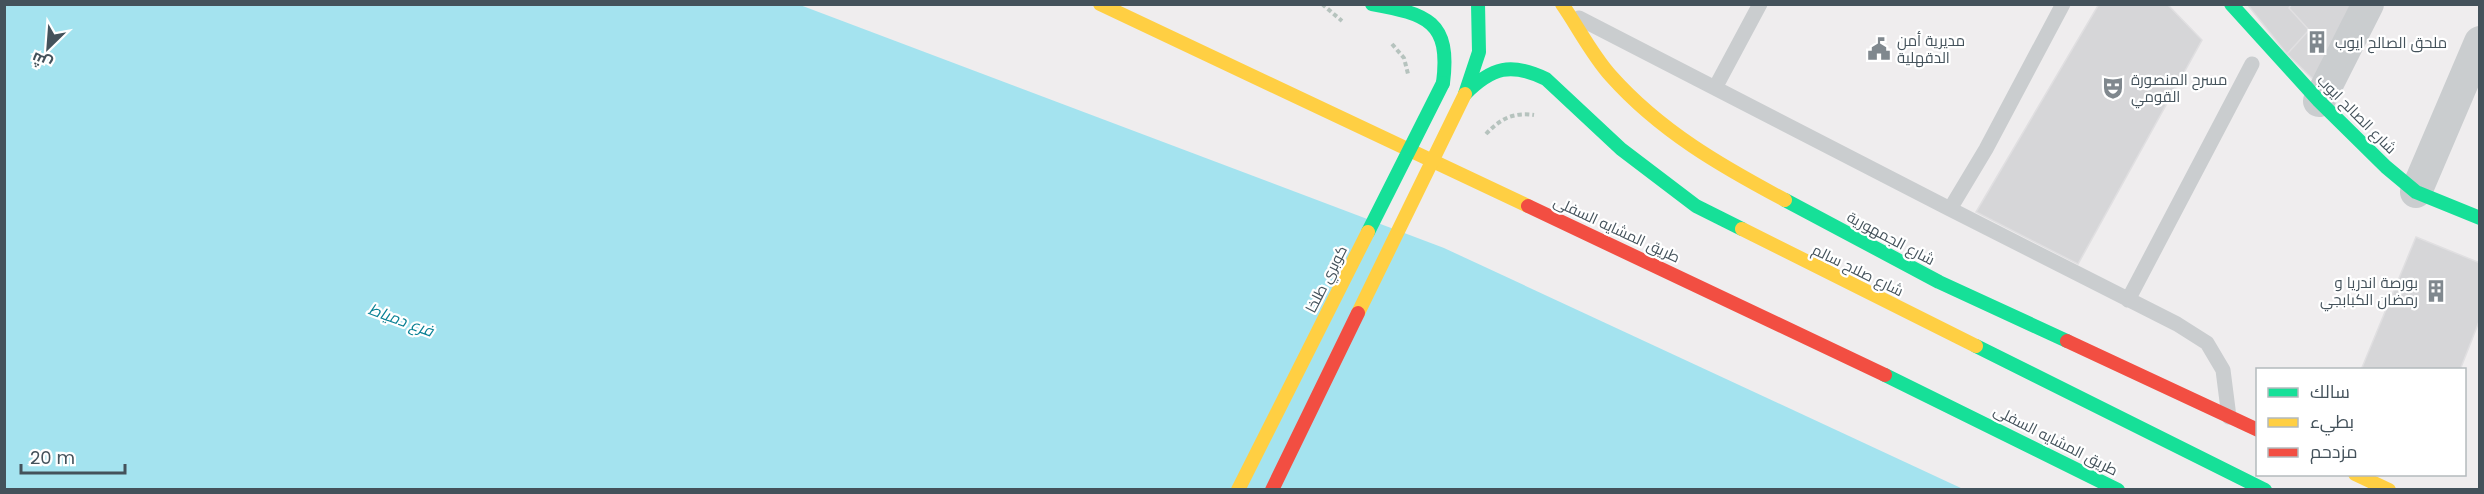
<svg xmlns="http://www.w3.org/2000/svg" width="2484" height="494" viewBox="0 0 2484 494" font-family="Poppins,Cairo,sans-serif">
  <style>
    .water { fill: #a4e3ef }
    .building { fill: #d6d6d8; stroke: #e0dfe1; stroke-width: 1.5 }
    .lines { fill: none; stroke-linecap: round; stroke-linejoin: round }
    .path { stroke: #b6c3be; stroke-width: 4; stroke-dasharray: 4.5 3; stroke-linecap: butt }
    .lane { stroke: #cacdcf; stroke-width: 15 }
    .street { stroke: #cacdcf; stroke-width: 32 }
    .fast { stroke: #16e098; stroke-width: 14 }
    .slow { stroke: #ffcf43; stroke-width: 14 }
    .jam { stroke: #f24e42; stroke-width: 14 }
    .fast-bridge { stroke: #16e098; stroke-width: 14 }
    .slow-bridge { stroke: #ffcf43; stroke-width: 14 }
    .jam-bridge { stroke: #f24e42; stroke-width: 14 }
    .labels { text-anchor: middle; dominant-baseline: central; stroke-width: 4.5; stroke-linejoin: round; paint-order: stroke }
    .poi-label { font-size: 15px; fill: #44525b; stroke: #fff; text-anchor: start }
    .street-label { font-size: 15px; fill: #44525b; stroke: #fff }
    .water-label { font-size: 16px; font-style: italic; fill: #088094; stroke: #fff }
  </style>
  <rect width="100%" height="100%" fill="#efedee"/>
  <path class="water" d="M4 5H800L1444 248 1963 489H5Z"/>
  <path class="building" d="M2099 4H2167L2202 40 2078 264 1976 212Z
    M2247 4H2292L2289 8 2309 30 2287 54Z
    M2292 4H2354L2315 81 2287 54 2309 30 2289 8Z
    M2416 237 2480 263V319L2460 370H2361Z"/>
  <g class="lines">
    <path class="path" d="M1322 4 1342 21
      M1392 44 1404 58 1408 74
      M1486 134C1500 119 1513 112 1534 115"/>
    <path class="lane" d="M2063 4 1986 149 1950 209 2177 324 2207 343 2223 370 2229 417
      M1579 18 1950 209
      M1715 88 1760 4
      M2128 300 2252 64"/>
    <path class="street" d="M2319 101 2368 4
      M2416 192 2480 42"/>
    <path class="fast" d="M1372 4C1427 14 1451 21 1443 83
      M2231 4 2319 101 2386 167 2416 192 2480 218
      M1465 94C1492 67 1511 62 1546 79L1621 149 1696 206 1742 229
      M1465 94 1479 52 1478 4
      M1785 200 1939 282 2067 341
      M1976 346 2265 490
      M1885 375 2118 490"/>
    <path class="slow" d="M1100 4 1528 206
      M1562 4C1578 27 1592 55 1611 76 1660 131 1721 166 1785 200
      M1742 229 1976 346
      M2355 474 2389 490"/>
    <path class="jam" d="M1528 206 1885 375
      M2067 341 2258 430"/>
    <path class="fast-bridge" d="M1368 232 1443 83"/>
    <path class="slow-bridge" d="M1358 313 1465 94
      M1238 490 1368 232"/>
    <path class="jam-bridge" d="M1272 490 1358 313"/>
  </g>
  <defs>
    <g id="building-bare" transform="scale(1.8)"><path d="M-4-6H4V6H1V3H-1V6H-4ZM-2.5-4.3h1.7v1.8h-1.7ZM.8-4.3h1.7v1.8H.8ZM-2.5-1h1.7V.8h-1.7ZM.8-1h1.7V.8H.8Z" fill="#80888e" stroke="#fff" stroke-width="2.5" paint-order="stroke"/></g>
    <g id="civic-bare" transform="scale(1.8)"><path d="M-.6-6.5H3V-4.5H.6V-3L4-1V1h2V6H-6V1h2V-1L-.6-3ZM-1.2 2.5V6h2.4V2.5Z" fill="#80888e" stroke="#fff" stroke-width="2.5" paint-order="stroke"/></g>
    <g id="theatre-bare" transform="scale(1.8)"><path d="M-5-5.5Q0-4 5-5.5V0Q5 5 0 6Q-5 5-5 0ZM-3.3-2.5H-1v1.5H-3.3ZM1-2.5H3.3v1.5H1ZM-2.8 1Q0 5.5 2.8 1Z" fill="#80888e" stroke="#fff" stroke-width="2.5" paint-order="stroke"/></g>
  </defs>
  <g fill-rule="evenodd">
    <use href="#building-bare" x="2317" y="42"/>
    <use href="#civic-bare" x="1879" y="49"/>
    <use href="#theatre-bare" x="2113" y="88"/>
    <use href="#building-bare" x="2436" y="291"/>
  </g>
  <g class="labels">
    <g class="poi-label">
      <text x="1897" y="40">مديرية أمن<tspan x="1897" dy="17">الدقهلية</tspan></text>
      <text x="2335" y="42">ملحق الصالح ايوب</text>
      <text x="2131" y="79">مسرح المنصورة<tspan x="2131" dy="17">القومي</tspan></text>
      <text x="2418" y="282" text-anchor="end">بورصة اندريا و<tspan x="2418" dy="17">رمضان الكبابجي</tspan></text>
    </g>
    <g class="street-label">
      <text transform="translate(2357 114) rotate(45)">شارع الصالح ايوب</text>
      <text transform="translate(1617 229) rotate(25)">طريق المشايه السفلى</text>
      <text transform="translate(1891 238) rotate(28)">شارع الجمهورية</text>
      <text transform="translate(1858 270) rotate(26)">شارع صلاح سالم</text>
      <text transform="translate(1326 279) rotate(-63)">كوبري طلخا</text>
      <text transform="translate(2056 440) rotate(27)">طريق المشايه السفلى</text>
    </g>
    <g class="water-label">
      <text transform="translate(401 320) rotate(20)">فرع دمياط</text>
    </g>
  </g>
  <rect width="2484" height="494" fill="none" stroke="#44525b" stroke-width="12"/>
  <rect x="2256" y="368" width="210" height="108" fill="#ffffff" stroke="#b4babd" stroke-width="1.5"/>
  <rect x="2268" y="388" width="30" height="9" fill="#16e098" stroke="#b4babd" stroke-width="1.5"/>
  <text x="2310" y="398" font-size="18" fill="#44525b">سالك</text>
  <rect x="2268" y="418" width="30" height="9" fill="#ffcf43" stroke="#b4babd" stroke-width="1.5"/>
  <text x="2310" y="428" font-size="18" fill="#44525b">بطيء</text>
  <rect x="2268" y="448" width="30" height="9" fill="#f24e42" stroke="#b4babd" stroke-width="1.5"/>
  <text x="2310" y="458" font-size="18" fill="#44525b">مزدحم</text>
  <g transform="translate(48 48) rotate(205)" stroke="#ffffff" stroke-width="4.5" paint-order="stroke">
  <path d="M0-4.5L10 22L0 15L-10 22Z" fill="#44525b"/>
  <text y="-9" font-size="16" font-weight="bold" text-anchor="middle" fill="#44525b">ش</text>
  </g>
  <path d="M21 464v9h104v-9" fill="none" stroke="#44525b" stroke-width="3"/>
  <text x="30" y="464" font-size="18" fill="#44525b" stroke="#ffffff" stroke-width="4.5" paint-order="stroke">20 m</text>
</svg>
